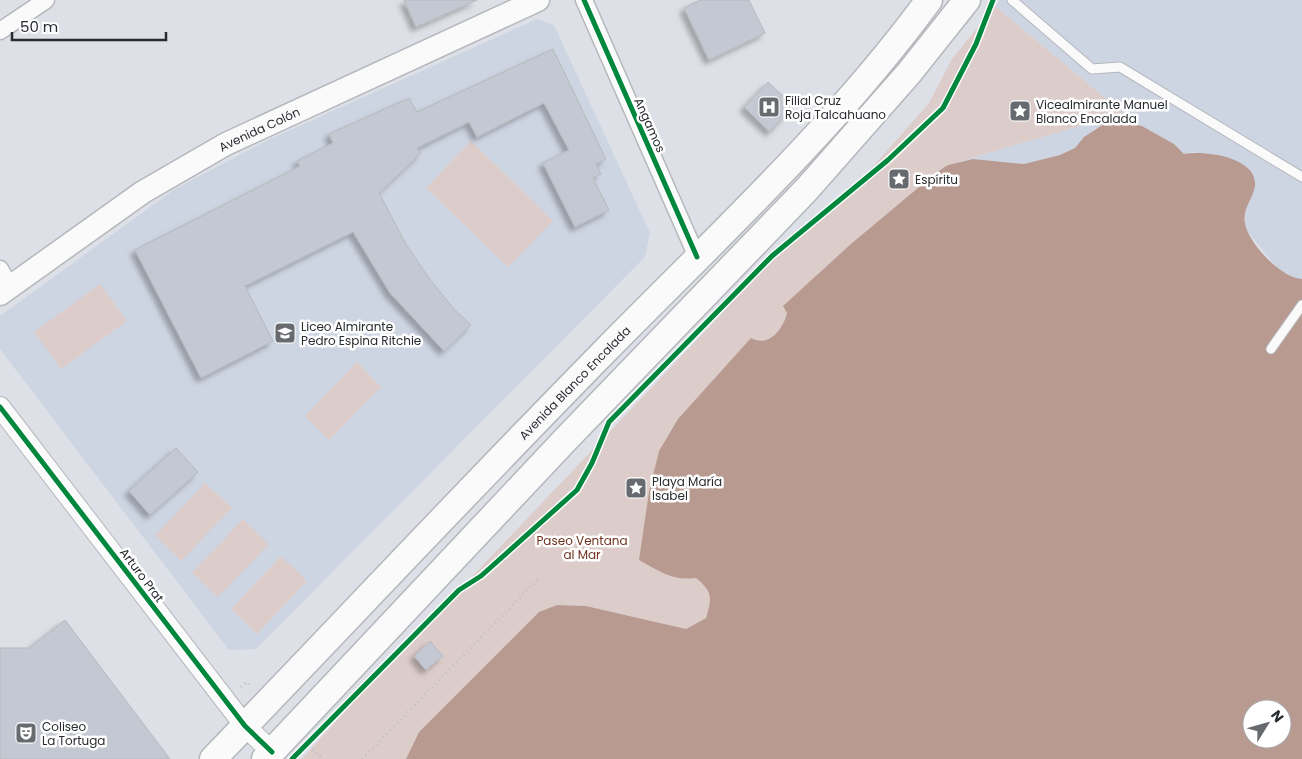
<svg xmlns="http://www.w3.org/2000/svg" width="1302" height="759" viewBox="0 0 1302 759" font-family="Poppins,sans-serif">
  <style>
    .built { fill: #ced5e2 }
    .green { fill: #ddcdca }
    .water { fill: #b89a91; fill-rule: evenodd }
    .building { fill: #c3c8d2; stroke: #b6b9be; filter: url(#shadow) }
    .lines { fill: none; stroke-linecap: round; stroke-linejoin: round }
    .service-casing { stroke: #b5b7bc; stroke-width: 11 }
    .minor-casing { stroke: #b5b7bc; stroke-width: 19 }
    .tertiary-casing { stroke: #b5b7bc; stroke-width: 22 }
    .secondary-casing { stroke: #b5b7bc; stroke-width: 25 }
    .primary-casing { stroke: #b5b7bc; stroke-width: 29 }
    .path { stroke: #bfc0c2; stroke-width: 3; stroke-dasharray: 1 4; stroke-linecap: butt }
    .service { stroke: #fafafb; stroke-width: 9 }
    .minor { stroke: #fafafb; stroke-width: 16 }
    .tertiary { stroke: #fafafb; stroke-width: 20 }
    .secondary { stroke: #fafafb; stroke-width: 22 }
    .primary { stroke: #fafafb; stroke-width: 26 }
    .cycleway-casing { stroke: #fff; stroke-width: 8 }
    .cycleway { stroke: #00873e; stroke-width: 5 }
    .labels { text-anchor: middle; dominant-baseline: central; stroke-width: 5; stroke-linejoin: round; paint-order: stroke }
    .poi-label { font-size: 12px; fill: #282b2f; stroke: #fff; text-anchor: start }
    .street-label { font-size: 12px; fill: #282b2f; stroke: #fff }
    .park-label { font-size: 12px; fill: #6d321d; stroke: #fff }
  </style>
  <defs>
    <filter id="shadow"><feDropShadow dx="-4.5" dy="4.5" stdDeviation="2.5" flood-color="#0004"/></filter>
  </defs>
  <rect width="100%" height="100%" fill="#dde0e6"/>
  <path class="built" d="M1000 0H1302V279H1292L1279 270 1248 232 1244 222 1246 207 1255 187 1206 155 1193 152 1183 154 1174 144 1142 126 1096 128 1075 148 1060 155 1024 164 973 159 948 165 1123 113 995 6Z
    M537 19 554 25 650 233 645 257 256 649 229 650 0 349V316L175 189 268 140Z"/>
  <path class="green" d="M995 6 1123 113 948 165 937 172 852 243 784 306 787 313C783 328 774 341 757 342L680 417 707 587 712 600 706 618 686 629 586 606 557 605 539 612 419 732 406 759H302L419 629 463 586 695 342 800 229 869 171 929 103 952 59Z
    M471 141 553 221 508 267 426 188Z
    M100 284 127 321 61 369 34 332Z
    M357 362 381 387 329 440 305 416Z
    M205 483 232 508 181 561 155 536Z
    M243 519 269 544 218 597 192 573Z
    M281 556 307 581 257 634 231 609Z"/>
  <path class="water" d="M1110 120 1142 126 1174 144 1184 154C1204 150 1258 157 1255 186 1253 199 1242 209 1245 223 1248 243 1282 279 1302 279V759H406L419 732 539 612 557 605 586 606 686 629 706 618C712 598 713 592 696 578 672 581 659 571 639 560L649 492 659 451 678 419 751 338C769 348 783 329 787 313L783 306 852 243 937 172 948 165 973 159 1024 164 1060 155 1075 148 1084 137ZM1252 709H1282V739H1252Z"/>
  <path class="building" d="M404 0H477L416 27Z
    M700 0H749L765 33 709 60 684 8Z
    M553 49 606 159 596 164 601 174 593 178 609 210 575 227 543 163 569 150 544 103 477 137 469 122 417 148 421 153 379 193 406 244 429 278 453 308 471 325 444 351 390 293 353 232 245 286 273 341 201 378 135 250 300 166 297 161 333 143 329 134 409 98 417 112Z
    M768 82 794 106 770 132 744 107Z
    M176 448 198 472 150 515 129 491Z
    M65 620 170 759H0V648H29Z
    M430 641 443 656 426 670 414 656Z"/>
  <g class="lines">
    <g class="service-casing">
      <path id="service" d="M1012 0 1092 69 1120 67 1302 177
        M1271 349 1302 305"/>
    </g>
    <g class="minor-casing">
      <path id="minor" d="M584 0 697 257
        M0 31 46 0
        M0 269 10 287"/>
    </g>
    <g class="tertiary-casing">
      <path id="tertiary" d="M0 407 245 726 272 752"/>
    </g>
    <g class="secondary-casing">
      <g id="secondary">
        <path id="s1" d="M0 294 143 192 226 144 538 0"/>
      </g>
    </g>
    <g class="primary-casing">
      <g id="primary">
        <path id="s2" d="M213 759C344 623 473 485 606 350 716 238 836 127 929 0"/>
        <path d="M265 759 567 438 807 189 909 73 967 0"/>
      </g>
    </g>
    <path class="path" d="M241 687 246 682 251 687
      M309 746 323 759
      M362 759 538 579"/>
    <use href="#service" class="service"/>
    <use href="#minor" class="minor"/>
    <use href="#tertiary" class="tertiary"/>
    <use href="#secondary" class="secondary"/>
    <use href="#primary" class="primary"/>
    <g class="cycleway-casing">
      <path id="cycleway" d="M584 0 697 257
        M0 407 245 726 272 752
        M292 759 459 590 481 576 577 490 592 463 609 422 772 256 888 160 943 108 976 44 993 0"/>
    </g>
    <use href="#cycleway" class="cycleway"/>
  </g>
  <defs>
    <g id="hospital-square" transform="scale(1.125)"><rect x="-9" y="-9" width="18" height="18" rx="4" fill="#676a6f" stroke="#fff"/><path d="M-5-5h3v3.5h4V-5h3V5h-3V1.5h-4V5h-3Z" fill="#fff"/></g>
    <g id="sight-square" transform="scale(1.125)"><rect x="-9" y="-9" width="18" height="18" rx="4" fill="#676a6f" stroke="#fff"/><path d="M0-6L1.8-2.2L6-1.7L2.9 1.2L3.7 5.4L0 3.3L-3.7 5.4L-2.9 1.2L-6-1.7L-1.8-2.2Z" fill="#fff"/></g>
    <g id="school-square" transform="scale(1.125)"><rect x="-9" y="-9" width="18" height="18" rx="4" fill="#676a6f" stroke="#fff"/><path d="M0-5L7-2L0 1L-7-2ZM-4 1L0 2.5L4 1V4Q0 6-4 4Z" fill="#fff"/></g>
    <g id="theatre-square" transform="scale(1.125)"><rect x="-9" y="-9" width="18" height="18" rx="4" fill="#676a6f" stroke="#fff"/><path d="M-5-5.5Q0-4 5-5.5V0Q5 5 0 6Q-5 5-5 0ZM-3.3-2.5H-1v1.5H-3.3ZM1-2.5H3.3v1.5H1ZM-2.8 1Q0 5.5 2.8 1Z" fill="#fff"/></g>
  </defs>
  <g fill-rule="evenodd">
    <use href="#hospital-square" x="769" y="107"/>
    <use href="#sight-square" x="1020" y="111"/>
    <use href="#sight-square" x="899" y="179"/>
    <use href="#school-square" x="285" y="333"/>
    <use href="#sight-square" x="636" y="488"/>
    <use href="#theatre-square" x="26" y="733"/>
  </g>
  <g class="labels">
    <g class="poi-label">
      <text x="785" y="100">Filial Cruz<tspan x="785" dy="14">Roja Talcahuano</tspan></text>
      <text x="1036" y="104">Vicealmirante Manuel<tspan x="1036" dy="14">Blanco Encalada</tspan></text>
      <text x="915" y="179">Espíritu</text>
      <text x="301" y="326">Liceo Almirante<tspan x="301" dy="14">Pedro Espina Ritchie</tspan></text>
      <text x="652" y="481">Playa María<tspan x="652" dy="14">Isabel</tspan></text>
      <text x="42" y="726">Coliseo<tspan x="42" dy="14">La Tortuga</tspan></text>
    </g>
    <g class="street-label">
      <text transform="translate(650 125) rotate(66)">Angamos</text>
      <text stroke="none"><textPath href="#s1" startOffset="308">Avenida Colón</textPath></text>
      <text stroke="none"><textPath href="#s2" startOffset="522">Avenida Blanco Encalada</textPath></text>
      <text transform="translate(142 575) rotate(53)">Arturo Prat</text>
    </g>
    <g class="park-label">
      <text x="582" y="540">Paseo Ventana<tspan x="582" dy="14">al Mar</tspan></text>
    </g>
  </g>
  <g transform="translate(1267 724) rotate(53)"><circle r="24" fill="#ffffff" stroke="#a9aaac"/>
  <path d="M0-4L9 19L0 12L-9 19Z" fill="#676a6f"/>
  <text y="-8" font-size="14" font-weight="bold" text-anchor="middle" fill="#282b2f">N</text>
  </g>
  <path d="M12 32v8h154v-8" fill="none" stroke="#282b2f" stroke-width="2.5"/>
  <text x="20" y="32" font-size="15" fill="#282b2f" stroke="#ffffff" stroke-width="4" paint-order="stroke">50 m</text>
</svg>
